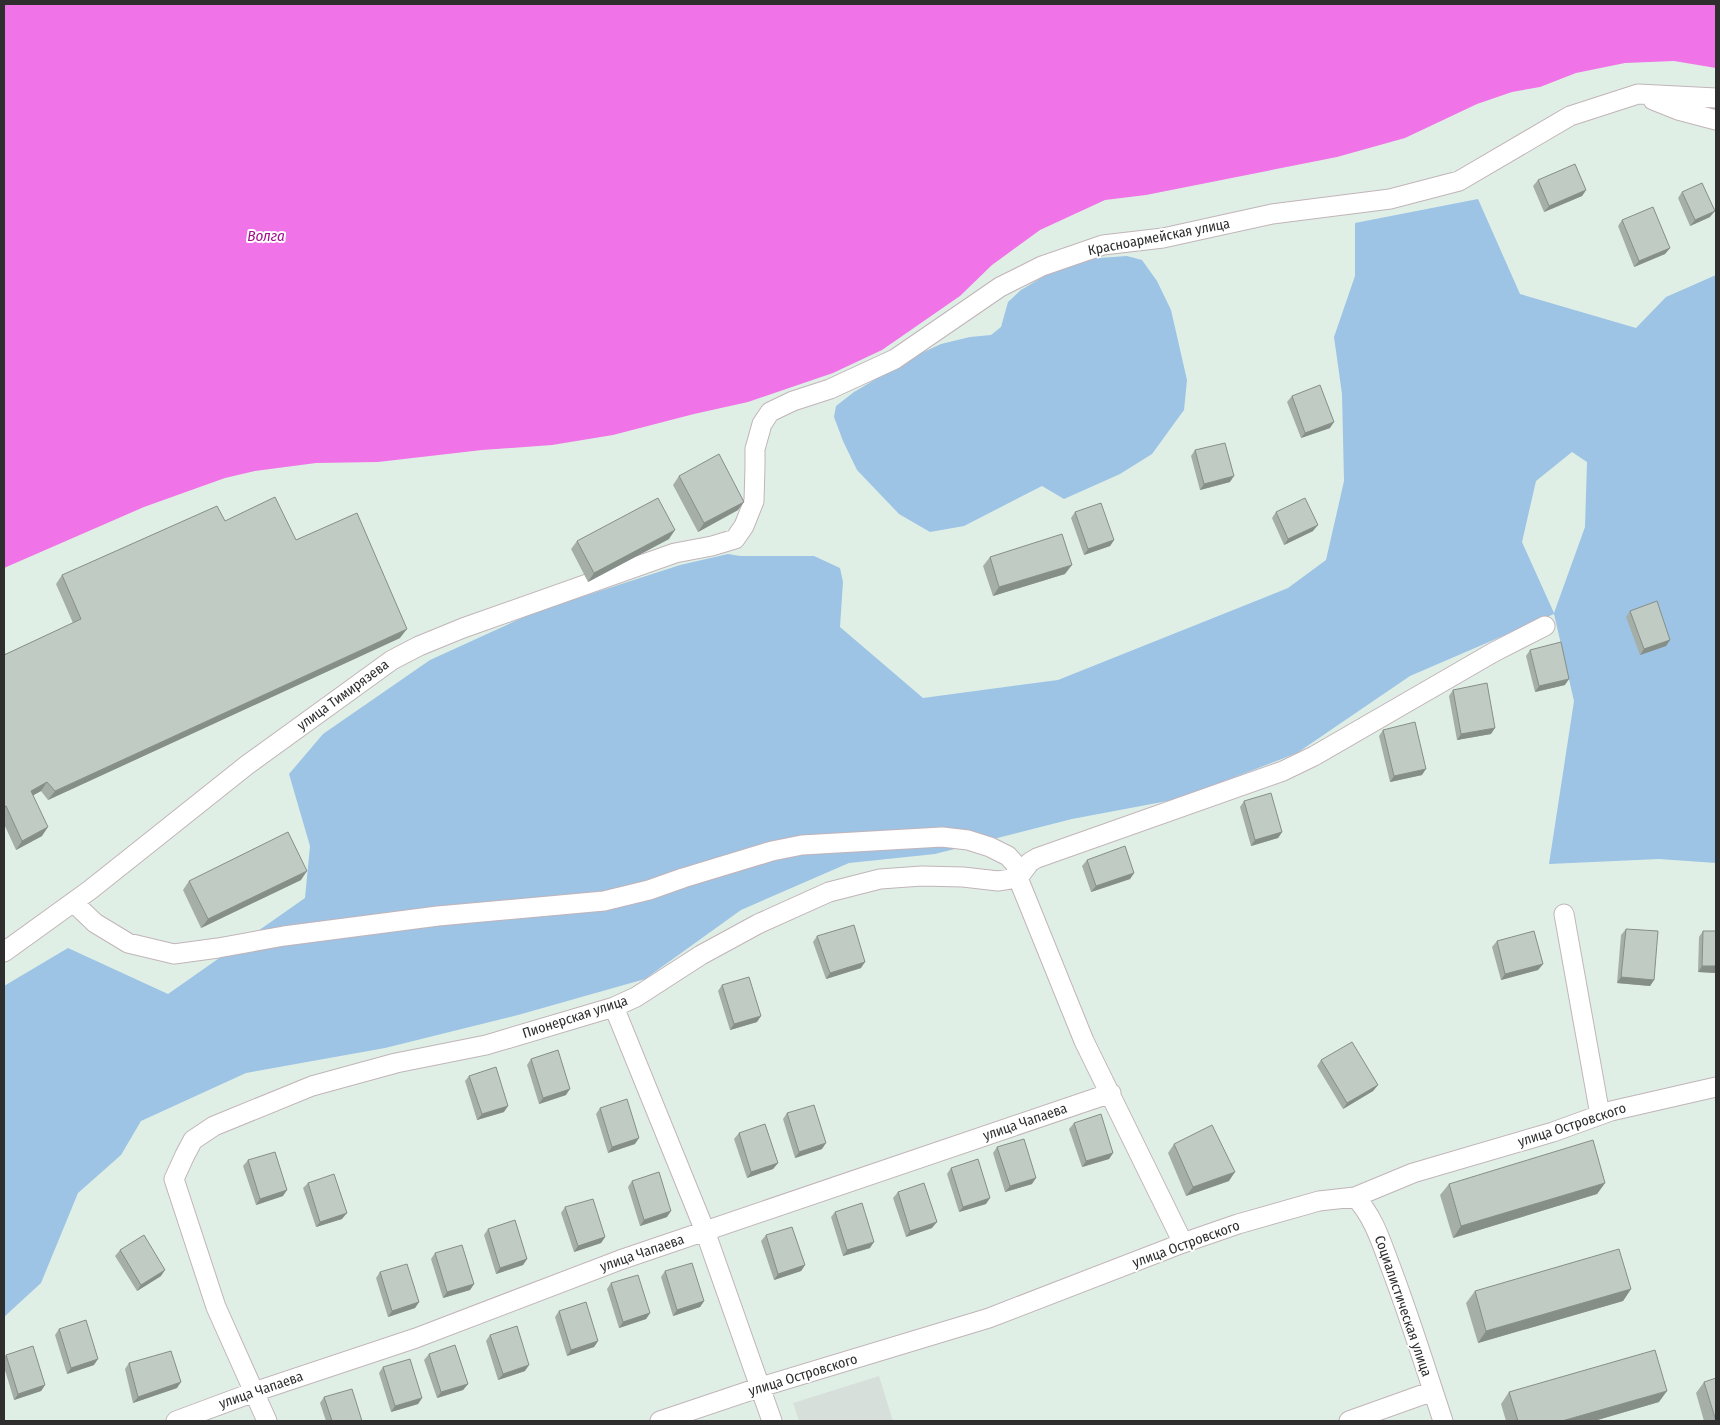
<svg xmlns="http://www.w3.org/2000/svg" width="1720" height="1425" viewBox="0 0 1720 1425" font-family="'Fira Sans Condensed',sans-serif">
  <style>
    .green { fill: #9dc3e5; fill-rule: evenodd }
    .plaza { fill: #d7dfda }
    .water { fill: #f074e7 }
    .lines { fill: none; stroke-linecap: round; stroke-linejoin: round }
    .minor-casing { stroke: #c1b4b9; stroke-width: 21 }
    .minor { stroke: #fff; stroke-width: 19 }
    .wall { fill: #a5afa8 }
    .shaded-wall { fill: #868e88 }
    .building { fill: #c0cbc3; stroke: #868e88 }
    .labels { text-anchor: middle; dominant-baseline: central; stroke-width: 4; stroke-linejoin: round; paint-order: stroke }
    .street-label { font-size: 14px; fill: #2e2e2e; stroke: #fff }
    .water-label { font-size: 15px; font-style: italic; fill: #a30c8c; stroke: #fff }
  </style>
  <rect width="100%" height="100%" fill="#e0efe6"/>
  <path class="green" d="M1478 199 1520 294 1636 328 1666 297 1716 275V863L1659 859 1549 864 1574 701 1554 614 1410 676 1297 753 1178 799 1072 819 935 854 849 863 741 910 645 979 518 1015 385 1048 246 1073 141 1121 121 1155 78 1193 41 1283 4 1317V986L68 948 168 994 305 898 310 846 289 774 323 734 430 660 535 612 680 565 728 554 740 556H814L840 568 843 582 840 627 923 698 1058 680 1288 588 1326 560 1344 481 1342 394 1334 337 1355 276V223ZM1572 452 1587 462 1585 527 1554 613 1522 542 1536 481Z
    M1127 256 1142 260 1157 281 1171 310 1187 380 1184 410 1152 454 1120 474 1064 499 1042 486 964 526 930 532 899 514 857 470 843 441 834 417 836 406 854 392 915 356 941 344 970 337 991 335 1001 327 1008 302 1021 290 1046 275 1085 259Z"/>
  <path class="plaza" d="M879 1376 893 1421H799L793 1403Z"/>
  <path class="water" d="M4 4H1716V68L1674 61 1625 63 1576 73 1540 87 1512 92 1477 104 1405 138 1337 157 1146 195 1105 200 1040 230 992 265 960 296 882 350 833 373 748 402 694 414 613 435 552 445 482 450 378 462 316 463 255 471 225 478 144 507 4 568Z"/>
  <g class="lines">
    <g class="minor-casing">
      <path id="minor" d="M1653 100 1678 110 1716 120
        M1018 878 1030 862 1037 858 1283 771 1314 756 1494 652 1545 626
        M73 902 95 923 128 943 174 954 218 948 284 936 438 916 604 901 649 890 683 878 772 851 802 845 942 837 968 840 990 847 1008 856 1016 865 1018 878 1084 1041 1183 1243
        M1564 914 1600 1115
        M4 952 90 890 247 765 392 660 419 646 463 628 675 553 712 546 735 539 744 526 754 501 755 466V449L762 424 770 412 793 401 830 389 895 359 1000 287 1042 266 1103 245 1163 238 1272 214 1390 199 1459 181 1570 116 1638 94 1716 98
        M614 1007 705 1231 772 1421
        M1355 1197C1374 1217 1381 1242 1391 1268 1410 1318 1426 1370 1443 1421
        M176 1421 254 1392 416 1338 620 1260 1111 1093
        M267 1421 216 1307 174 1179 185 1155 193 1140 214 1126 312 1086 396 1063 486 1045 614 1007 636 997 701 955 758 924 829 892 880 879 922 876 963 877 998 881 1018 878
        M660 1421 761 1387 989 1318 1183 1243 1238 1224 1319 1201 1355 1197 1413 1173 1553 1132 1611 1111 1716 1087
        M1349 1421 1433 1391"/>
    </g>
    <use href="#minor" class="minor"/>
  </g>
  <path class="wall" d="M1538 180 1586 190 1582 196 1544 212 1533 186Z
    M1682 192 1710 217 1690 226 1678 198Z
    M1622 220 1670 248 1665 254 1634 267 1618 226Z
    M1292 396 1330 428 1301 438 1287 402Z
    M1195 450 1230 482 1200 490 1191 456Z
    M679 476 738 510 698 532 673 485Z
    M1075 512 1114 540 1110 546 1084 555 1071 518Z
    M1276 512 1313 531 1284 545 1272 518Z
    M225 521 296 540 400 638 48 800 41 791 33 795 42 836 16 850 4 824V655L73 623 56 584 62 575Z
    M669 539 588 582 571 549 577 541Z
    M990 557 1065 574 993 596 983 566Z
    M1630 611 1670 640 1666 646 1640 655 1626 617Z
    M1530 650 1565 685 1535 692 1526 656Z
    M1453 690 1491 734 1457 740 1449 696Z
    M1383 730 1422 775 1390 782 1379 736Z
    M1244 801 1282 832 1278 838 1251 846 1240 807Z
    M1087 860 1134 873 1130 879 1091 892 1082 866Z
    M301 880 201 928 183 890 189 881Z
    M1626 929 1654 980 1650 986 1617 983 1621 935Z
    M1703 931H1716V973L1698 972 1699 937Z
    M817 936 861 968 826 979 813 942Z
    M1497 941 1543 964 1538 970 1501 980 1492 947Z
    M722 985 757 1022 730 1030 718 991Z
    M531 1059 566 1095 539 1104 527 1065Z
    M1321 1060 1378 1085 1373 1091 1343 1109 1317 1066Z
    M469 1076 504 1112 477 1120 465 1081Z
    M600 1108 635 1144 608 1153 596 1114Z
    M787 1113 822 1149 795 1158 783 1119Z
    M1074 1123 1113 1153 1109 1159 1082 1167 1069 1129Z
    M739 1133 778 1163 773 1169 747 1178 734 1139Z
    M1174 1144 1229 1181 1186 1196 1168 1153Z
    M997 1147 1032 1184 1005 1192 993 1153Z
    M248 1160 283 1196 256 1205 243 1166Z
    M951 1168 986 1204 959 1212 947 1174Z
    M632 1181 667 1217 640 1226 628 1187Z
    M308 1183 342 1219 316 1227 303 1188Z
    M1605 1183 1597 1194 1453 1238 1440 1195 1449 1184Z
    M898 1192 932 1228 906 1237 893 1198Z
    M565 1207 605 1237 601 1243 574 1252 561 1213Z
    M835 1212 870 1248 843 1256 831 1217Z
    M488 1229 527 1259 523 1265 496 1274 484 1235Z
    M766 1235 805 1265 801 1271 774 1280 761 1241Z
    M120 1250 161 1276 137 1291 115 1256Z
    M435 1253 474 1284 470 1290 443 1298 431 1259Z
    M665 1271 704 1301 700 1307 673 1316 661 1277Z
    M380 1272 419 1302 415 1308 388 1317 376 1278Z
    M611 1283 650 1313 646 1319 619 1328 607 1289Z
    M1631 1289 1623 1301 1478 1343 1466 1303 1475 1291Z
    M559 1311 598 1341 594 1347 567 1356 555 1317Z
    M59 1329 94 1365 67 1374 55 1335Z
    M490 1335 525 1371 498 1380 486 1341Z
    M429 1354 468 1384 463 1390 437 1398 424 1360Z
    M6 1355 45 1385 41 1391 14 1400 4 1367V1358Z
    M129 1363 177 1388 133 1403 125 1369Z
    M383 1367 422 1398 418 1404 391 1412 379 1373Z
    M1704 1382 1716 1421H1704L1696 1393Z
    M1509 1392 1659 1402 1594 1421H1506L1501 1404Z
    M324 1397 362 1421H326L320 1403Z"/>
  <path class="shaded-wall" d="M1586 190 1582 196 1544 212 1549 206Z
    M1715 211 1710 217 1690 226 1695 220Z
    M1670 248 1665 254 1634 267 1639 261Z
    M1334 422 1330 428 1301 438 1305 433Z
    M1234 476 1230 482 1200 490 1204 484Z
    M744 502 738 510 698 532 704 523Z
    M1318 525 1313 531 1284 545 1288 539Z
    M675 530 669 539 588 582 594 573Z
    M1114 540 1110 546 1084 555 1088 549Z
    M1072 565 1065 574 993 596 999 587Z
    M407 629 400 638 48 800 55 791Z
    M1670 640 1666 646 1640 655 1644 649Z
    M1569 679 1565 685 1535 692 1539 686Z
    M1495 728 1491 734 1457 740 1461 734Z
    M1426 769 1422 775 1390 782 1394 776Z
    M47 782 41 791 25 800 31 791Z
    M48 827 42 836 16 850 22 841Z
    M1282 832 1278 838 1251 846 1255 840Z
    M307 871 301 880 201 928 208 919Z
    M1134 873 1130 879 1091 892 1096 886Z
    M865 962 861 968 826 979 830 973Z
    M1543 964 1538 970 1501 980 1505 974Z
    M1702 966H1716V973L1698 972Z
    M1621 977 1654 980 1650 986 1617 983Z
    M761 1016 757 1022 730 1030 734 1024Z
    M1378 1085 1373 1091 1343 1109 1347 1103Z
    M570 1089 566 1095 539 1104 543 1098Z
    M508 1106 504 1112 477 1120 482 1114Z
    M639 1138 635 1144 608 1153 612 1147Z
    M826 1143 822 1149 795 1158 799 1152Z
    M1113 1153 1109 1159 1082 1167 1086 1161Z
    M778 1163 773 1169 747 1178 751 1172Z
    M1235 1172 1229 1181 1186 1196 1193 1187Z
    M1036 1178 1032 1184 1005 1192 1010 1186Z
    M1605 1183 1597 1194 1453 1238 1461 1226Z
    M287 1190 283 1196 256 1205 260 1199Z
    M990 1198 986 1204 959 1212 963 1207Z
    M671 1211 667 1217 640 1226 644 1220Z
    M347 1213 342 1219 316 1227 320 1222Z
    M937 1222 932 1228 906 1237 910 1231Z
    M605 1237 601 1243 574 1252 578 1246Z
    M874 1242 870 1248 843 1256 847 1250Z
    M527 1259 523 1265 496 1274 500 1268Z
    M805 1265 801 1271 774 1280 778 1274Z
    M165 1270 161 1276 137 1291 141 1285Z
    M474 1284 470 1290 443 1298 447 1292Z
    M1631 1289 1623 1301 1478 1343 1486 1331Z
    M704 1301 700 1307 673 1316 677 1310Z
    M419 1302 415 1308 388 1317 392 1311Z
    M650 1313 646 1319 619 1328 623 1322Z
    M598 1341 594 1347 567 1356 571 1350Z
    M98 1359 94 1365 67 1374 71 1368Z
    M529 1365 525 1371 498 1380 503 1374Z
    M181 1382 177 1388 133 1403 138 1397Z
    M468 1384 463 1390 437 1398 441 1392Z
    M45 1385 41 1391 14 1400 18 1394Z
    M1667 1391 1659 1402 1594 1421H1562Z
    M422 1398 418 1404 391 1412 395 1406Z"/>
  <path class="building" d="M1575 164 1586 190 1549 206 1538 180Z
    M1702 183 1715 211 1695 220 1682 192Z
    M1653 207 1670 248 1639 261 1622 220Z
    M1320 385 1334 422 1305 433 1292 396Z
    M1225 443 1234 476 1204 484 1195 450Z
    M719 454 744 502 704 523 679 476Z
    M275 497 296 540 357 513 407 629 55 791 47 782 31 791 48 827 22 841 6 806 4 807V655L81 619 62 575 217 506 225 521Z
    M658 498 675 530 594 573 577 541Z
    M1305 498 1318 525 1288 539 1276 512Z
    M1101 503 1114 540 1088 549 1075 512Z
    M1062 534 1072 565 999 587 990 557Z
    M1657 601 1670 640 1644 649 1630 611Z
    M1561 642 1569 679 1539 686 1530 650Z
    M1487 683 1495 728 1461 734 1453 690Z
    M1415 722 1426 769 1394 776 1383 730Z
    M1271 793 1282 832 1255 840 1244 801Z
    M288 832 307 871 208 919 189 881Z
    M1125 846 1134 873 1096 886 1087 860Z
    M854 925 865 962 830 973 817 936Z
    M1626 929 1658 931 1654 980 1621 977Z
    M1534 931 1543 964 1505 974 1497 941Z
    M1703 931H1716V966H1702Z
    M749 977 761 1016 734 1024 722 985Z
    M1352 1042 1378 1085 1347 1103 1321 1060Z
    M558 1050 570 1089 543 1098 531 1059Z
    M496 1067 508 1106 482 1114 469 1076Z
    M627 1099 639 1138 612 1147 600 1108Z
    M814 1105 826 1143 799 1152 787 1113Z
    M1101 1114 1113 1153 1086 1161 1074 1123Z
    M765 1124 778 1163 751 1172 739 1133Z
    M1212 1125 1235 1172 1193 1187 1174 1144Z
    M1024 1139 1036 1178 1010 1186 997 1147Z
    M1593 1140 1605 1183 1461 1226 1449 1184Z
    M275 1152 287 1190 260 1199 248 1160Z
    M978 1159 990 1198 963 1207 951 1168Z
    M659 1172 671 1211 644 1220 632 1181Z
    M334 1174 347 1213 320 1222 308 1183Z
    M924 1183 937 1222 910 1231 898 1192Z
    M593 1199 605 1237 578 1246 565 1207Z
    M862 1203 874 1242 847 1250 835 1212Z
    M515 1220 527 1259 500 1268 488 1229Z
    M792 1227 805 1265 778 1274 766 1235Z
    M144 1235 165 1270 141 1285 120 1250Z
    M462 1245 474 1284 447 1292 435 1253Z
    M1619 1249 1631 1289 1486 1331 1475 1291Z
    M692 1263 704 1301 677 1310 665 1271Z
    M407 1264 419 1302 392 1311 380 1272Z
    M638 1275 650 1313 623 1322 611 1283Z
    M586 1302 598 1341 571 1350 559 1311Z
    M86 1320 98 1359 71 1368 59 1329Z
    M517 1326 529 1365 503 1374 490 1335Z
    M455 1345 468 1384 441 1392 429 1354Z
    M33 1346 45 1385 18 1394 6 1355Z
    M1655 1350 1667 1391 1562 1421H1518L1509 1392Z
    M171 1351 181 1382 138 1397 129 1363Z
    M410 1359 422 1398 395 1406 383 1367Z
    M1716 1378V1421L1704 1382Z
    M352 1389 362 1421H332L324 1397Z"/>
  <g class="labels">
    <g class="street-label">
      <text transform="translate(1159 237) rotate(-11)">Красноармейская улица</text>
      <text transform="translate(343 695) rotate(-36)">улица Тимирязева</text>
      <text transform="translate(575 1017) rotate(-18)">Пионерская улица</text>
      <text transform="translate(1025 1122) rotate(-19)">улица Чапаева</text>
      <text transform="translate(1572 1125) rotate(-18)">улица Островского</text>
      <text transform="translate(1186 1244) rotate(-20)">улица Островского</text>
      <text transform="translate(642 1253) rotate(-19)">улица Чапаева</text>
      <text transform="translate(1403 1306) rotate(71)">Социалистическая улица</text>
      <text transform="translate(803 1375) rotate(-17)">улица Островского</text>
      <text transform="translate(261 1390) rotate(-19)">улица Чапаева</text>
    </g>
    <g class="water-label">
      <text x="266" y="236">Волга</text>
    </g>
  </g>
  <rect width="1720" height="1425" fill="none" stroke="#2e2e2e" stroke-width="10"/>
</svg>
